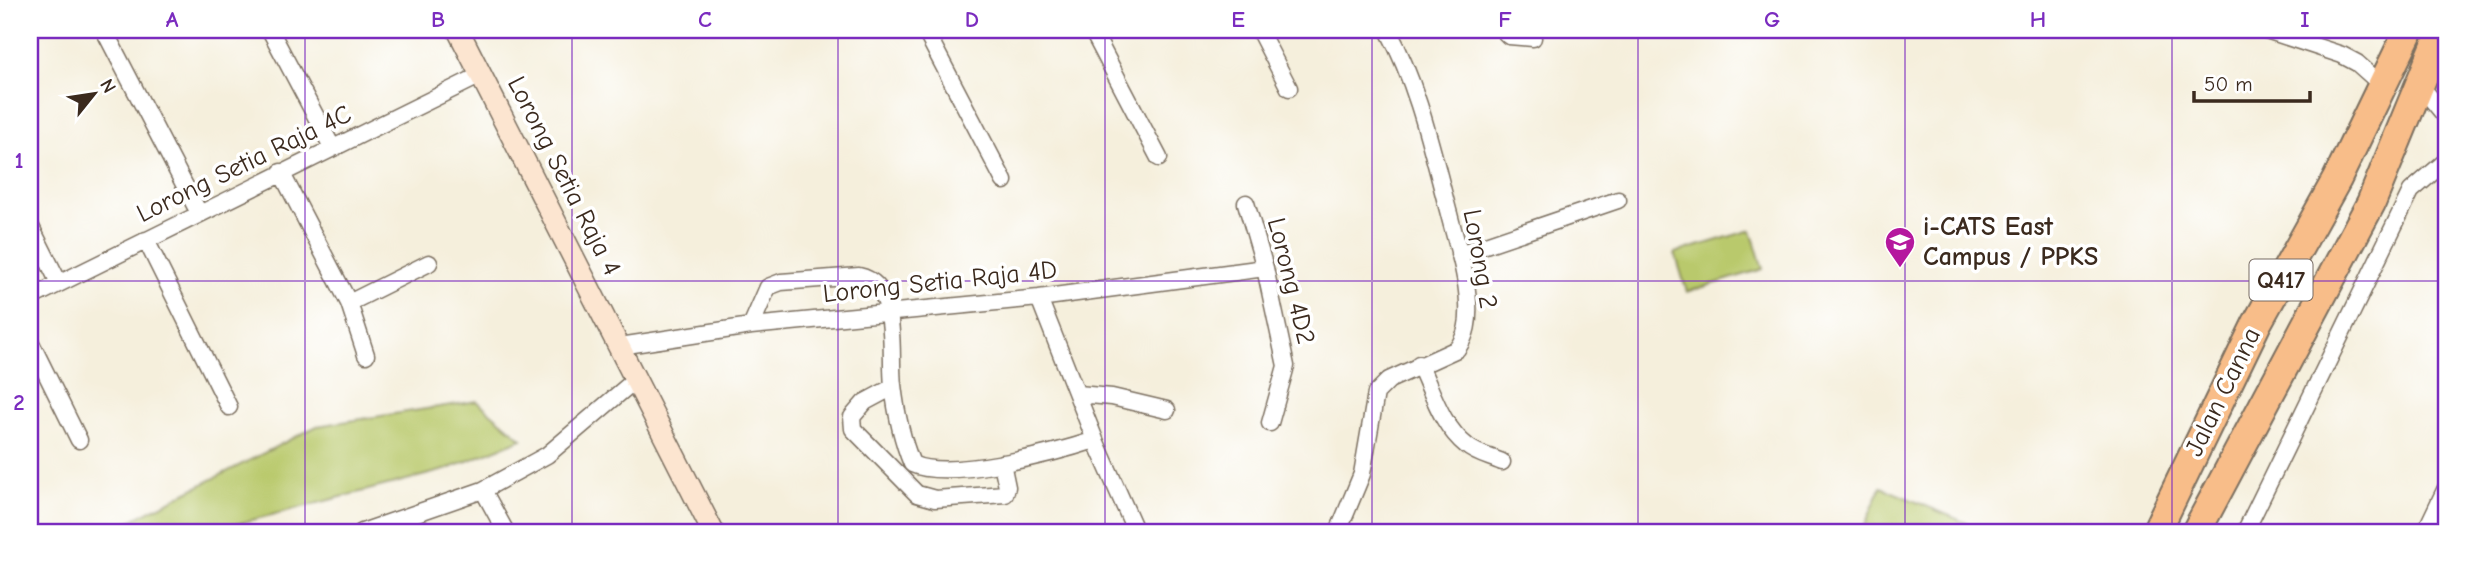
<svg xmlns="http://www.w3.org/2000/svg" width="2477" height="562" viewBox="0 0 2477 562" font-family="'Comic Neue',sans-serif">
  <style>
    .green { fill: #b9c96c; stroke: #7a7a45; stroke-width: 2 }
    .lines { fill: none; stroke-linecap: round; stroke-linejoin: round }
    .street-casing { stroke: #7c6f60; stroke-width: 19 }
    .secondary-casing { stroke: #7c6f60; stroke-width: 24 }
    .highway-casing { stroke: #7c6f60; stroke-width: 32 }
    .street { stroke: #fff; stroke-width: 16 }
    .secondary { stroke: #fce5d0; stroke-width: 21 }
    .highway { stroke: #f8bd89; stroke-width: 28 }
    .grid { fill: none; stroke: #7b2cbf; stroke-width: 2; stroke-opacity: 0.55 }
    .labels { text-anchor: middle; dominant-baseline: central; stroke-width: 7; stroke-linejoin: round; paint-order: stroke }
    .shield { fill: #fff; stroke: #766a62; stroke-width: 2 }
    .shield-label { font-size: 24px; font-weight: bold; fill: #3b2a1e }
    .street-label { font-size: 26px; fill: #3b2a1e; stroke: #fff }
    .poi-label { font-size: 26px; font-weight: bold; fill: #3b2a1e; stroke: #fff; text-anchor: start }
    .neatline { fill: none; stroke: #7b2cbf; stroke-width: 2.5 }
    .grid-label { font-size: 23px; text-anchor: middle; font-weight: bold; fill: #7b2cbf }
  </style>
  <rect width="100%" height="100%" fill="#fff"/>
  <filter id="ink" filterUnits="userSpaceOnUse"><feTurbulence type="fractalNoise" baseFrequency=".0143" numOctaves="2"/><feDisplacementMap in="SourceGraphic" scale="14" xChannelSelector="R" yChannelSelector="G"/><feConvolveMatrix kernelMatrix="1 2 1 2 8 2 1 2 1" color-interpolation-filters="sRGB"/></filter>
  <filter id="wash" filterUnits="userSpaceOnUse"><feTurbulence type="fractalNoise" baseFrequency=".00686" numOctaves="4" result="noise"/><feDisplacementMap in="SourceGraphic" scale="28" xChannelSelector="R" yChannelSelector="G"/><feGaussianBlur stdDeviation="1.57" result="paint"/><feColorMatrix in="noise" values="0 0 0 0 0 0 0 0 0 0 0 0 0 0 0 0 0 1.4 0 .05"/><feComposite in="paint" operator="in"/></filter>
  <g filter="url(#wash)">
    <rect width="100%" height="100%" fill="#f5efdc"/>
    <path class="green" d="M1751 230 1763 269 1687 292 1675 253Z
      M477 401 522 439 445 470 225 527 219 532H114L118 527 317 426Z
      M1881 487 1988 532H1862Z"/>
  </g>
  <g filter="url(#ink)">
    <g class="lines">
      <g class="street-casing">
        <path id="street" d="M104 30 199 213
          M270 30 332 147
          M925 30 1004 181
          M1092 30 1159 158
          M1259 30 1289 88
          M1503 30 1509 36 1533 38
          M2266 30 2342 55 2357 63 2384 87
          M2420 85 2447 118
          M281 172 349 303 366 355
          M1246 203 1265 268 1286 366 1270 423
          M30 225 59 283
          M146 240 229 407
          M1459 254 1618 200
          M30 298 481 75
          M1039 298 1095 440 1136 532
          M349 303 429 263
          M751 326 768 287 781 282 859 276C901 285 889 353 893 385 896 411 902 440 912 464 948 481 1056 453 1095 440
          M30 341 79 440
          M620 346 751 326 1039 298 1265 268
          M1419 364C1433 393 1441 425 1467 446 1476 454 1491 457 1502 462
          M893 387 865 402 852 417 853 429 917 494 935 499 1005 494 1007 487 1002 463
          M1078 394 1112 397 1167 410
          M483 490 506 532
          M362 532 483 490 547 455 635 380
          M1338 532 1362 474 1376 393 1389 380 1457 349C1467 335 1469 321 1468 303 1467 274 1456 242 1449 214 1432 151 1419 88 1388 30
          M2245 532 2411 191 2447 160
          M2425 532 2447 486"/>
      </g>
      <g class="secondary-casing">
        <path id="secondary" d="M458 30 713 532"/>
      </g>
      <g class="highway-casing">
        <path id="highway" d="M2156 532 2257 323 2337 179 2409 30
          M2196 532 2371 203 2442 30"/>
      </g>
      <use href="#street" class="street"/>
      <use href="#secondary" class="secondary"/>
      <use href="#highway" class="highway"/>
    </g>
  </g>
  <path class="grid" d="M305 30V532M572 30V532M838 30V532M1105 30V532M1372 30V532M1638 30V532M1905 30V532M2172 30V532M30 281H2447"/>
  <defs>
    <g id="university-pin" transform="scale(1.575)"><path d="M0 17L-7.5 6A9.5 9.5 0 1 1 7.5 6Z" fill="#b5179e" stroke="#fff"/><path d="M0-5L7-2L0 1L-7-2ZM-4 1L0 2.5L4 1V4Q0 6-4 4Z" fill="#fff"/></g>
  </defs>
  <g fill-rule="evenodd">
    <use href="#university-pin" x="1900" y="242"/>
  </g>
  <g class="labels">
    <rect class="shield" x="2249.5" y="259.5" width="63" height="41" rx="5"/>
    <g class="shield-label">
      <text x="2281" y="280">Q417</text>
    </g>
    <g class="street-label">
      <text transform="translate(244 164) rotate(-26)">Lorong Setia Raja 4C</text>
      <text transform="translate(564 176) rotate(63)">Lorong Setia Raja 4</text>
      <text transform="translate(1480 259) rotate(80)">Lorong 2</text>
      <text transform="translate(1291 281) rotate(76)">Lorong 4D2</text>
      <text transform="translate(940 282) rotate(-6)">Lorong Setia Raja 4D</text>
      <text transform="translate(2223 392) rotate(-64)">Jalan Canna</text>
    </g>
    <g class="poi-label">
      <text x="1923" y="227">i-CATS East<tspan x="1923" dy="30">Campus / PPKS</tspan></text>
    </g>
  </g>
  <rect width="2477" height="562" fill="none" stroke="#fff" stroke-width="77"/>
  <g transform="translate(94 94) rotate(60)" stroke="#ffffff" stroke-width="5" paint-order="stroke">
  <path d="M0-5L12 26L0 18L-12 26Z" fill="#3b2a1e"/>
  <text y="-10" font-size="19" font-weight="bold" text-anchor="middle" fill="#3b2a1e">N</text>
  </g>
  <path d="M2194 91v10h116v-10" fill="none" stroke="#3b2a1e" stroke-width="3.5"/>
  <text x="2204" y="91" font-size="21" fill="#3b2a1e" stroke="#ffffff" stroke-width="5" paint-order="stroke">50 m</text>
  <rect x="38" y="38" width="2400" height="486" class="neatline"/>
  <g class="grid-label">
    <text x="172" y="27">A</text>
    <text x="438" y="27">B</text>
    <text x="705" y="27">C</text>
    <text x="972" y="27">D</text>
    <text x="1238" y="27">E</text>
    <text x="1505" y="27">F</text>
    <text x="1772" y="27">G</text>
    <text x="2038" y="27">H</text>
    <text x="2305" y="27">I</text>
    <text x="19" y="168">1</text>
    <text x="19" y="410">2</text>
  </g>
</svg>
